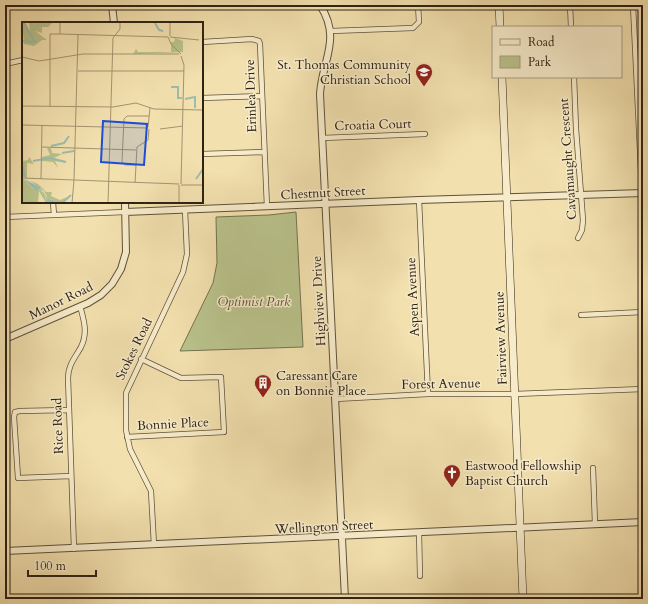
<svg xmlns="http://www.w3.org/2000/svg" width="648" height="604" viewBox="0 0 648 604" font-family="Cardo,serif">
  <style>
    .green { fill: #b9c28b; stroke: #747250 }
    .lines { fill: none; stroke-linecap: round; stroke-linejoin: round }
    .minor-casing { stroke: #5f523a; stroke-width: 6 }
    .tertiary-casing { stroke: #5f523a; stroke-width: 8 }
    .secondary-casing { stroke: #2e2214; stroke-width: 8 }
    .minor { stroke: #f7ebca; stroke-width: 4.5 }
    .tertiary { stroke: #f7ebca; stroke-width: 6 }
    .secondary { stroke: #f7ebca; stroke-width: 7 }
    .labels { text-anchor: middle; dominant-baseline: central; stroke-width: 3; stroke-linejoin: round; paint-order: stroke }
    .poi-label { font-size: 13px; fill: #2e2214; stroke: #f7ebca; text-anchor: start }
    .street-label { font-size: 13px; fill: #2e2214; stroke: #f7ebca }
    .park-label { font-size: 13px; font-style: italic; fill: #585238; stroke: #f7ebca }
    .inset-river { fill: none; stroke: #9bbdae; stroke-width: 2 }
    .inset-road { fill: none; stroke: #a49470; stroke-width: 1 }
    .view { fill: #1d4ed8; fill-opacity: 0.15; stroke: #1d4ed8; stroke-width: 2 }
    .inset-edge { fill: none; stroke: #2e2214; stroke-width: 2 }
  </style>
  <rect width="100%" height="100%" fill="#f2e0ae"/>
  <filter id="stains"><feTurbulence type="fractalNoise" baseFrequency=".005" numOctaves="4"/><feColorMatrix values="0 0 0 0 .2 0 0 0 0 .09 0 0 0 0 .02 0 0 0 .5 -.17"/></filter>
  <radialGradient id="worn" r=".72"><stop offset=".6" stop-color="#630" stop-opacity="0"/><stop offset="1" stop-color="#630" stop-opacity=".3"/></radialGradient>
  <path class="green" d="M296 212 303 347 180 351 213 283 217 263 216 217 269 215Z"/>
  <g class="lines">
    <g class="minor-casing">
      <path id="minor" d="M570 5 571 27
        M633 5 642 193 643 285
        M331 31 413 28 419 22 418 5
        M202 42 252 39 259 41 260 44 267 207
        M5 64 23 60
        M574 77 576 129 583 220 582 230 578 238
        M202 98 262 96
        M322 138 425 134
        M202 154 264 152
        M419 200 428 394
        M53 202 54 215
        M5 217 125 212
        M581 315 643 312
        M335 399 428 394H515L643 389
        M69 410 20 411 15 412 14 417 18 478 71 476
        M127 437 224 432 221 377 181 378 141 359
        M593 468 595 524
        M419 533 420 576
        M154 545 151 491 130 449 126 430V393L183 272 187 254 185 210
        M74 549 68 378C68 365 75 358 81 347 88 333 84 320 80 306"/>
    </g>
    <g class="tertiary-casing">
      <path id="tertiary" d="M112 5 114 23
        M320 5C342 39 322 60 320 94L345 599
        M125 212 419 200 643 193
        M5 339 88 303 101 295 112 284 121 269 126 252 125 202
        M5 551 643 522"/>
    </g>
    <g class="secondary-casing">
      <path id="secondary" d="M499 5 500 27
        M502 77 523 599"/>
    </g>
    <use href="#minor" class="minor"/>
    <use href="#tertiary" class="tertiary"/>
    <use href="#secondary" class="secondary"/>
  </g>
  <defs>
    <g id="school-pin" transform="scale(0.9)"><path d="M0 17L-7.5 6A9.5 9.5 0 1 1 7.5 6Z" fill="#8f2418" stroke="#f7ebca"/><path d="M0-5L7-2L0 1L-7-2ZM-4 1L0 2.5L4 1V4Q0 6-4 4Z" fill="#fff"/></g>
    <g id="building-pin" transform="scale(0.9)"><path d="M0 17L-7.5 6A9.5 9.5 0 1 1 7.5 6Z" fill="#8f2418" stroke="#f7ebca"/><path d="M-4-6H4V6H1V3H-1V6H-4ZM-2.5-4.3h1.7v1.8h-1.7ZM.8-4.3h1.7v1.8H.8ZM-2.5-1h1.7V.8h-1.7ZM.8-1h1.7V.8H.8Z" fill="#fff"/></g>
    <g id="church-pin" transform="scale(0.9)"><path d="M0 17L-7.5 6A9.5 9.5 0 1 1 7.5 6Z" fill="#8f2418" stroke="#f7ebca"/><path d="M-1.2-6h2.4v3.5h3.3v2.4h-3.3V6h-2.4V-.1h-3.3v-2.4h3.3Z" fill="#fff"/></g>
  </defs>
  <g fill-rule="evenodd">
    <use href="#school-pin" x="424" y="72"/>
    <use href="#building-pin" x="263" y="383"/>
    <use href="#church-pin" x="452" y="473"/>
  </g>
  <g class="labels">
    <g class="poi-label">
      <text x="411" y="65" text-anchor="end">St. Thomas Community<tspan x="411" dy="15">Christian School</tspan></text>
      <text x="276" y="376">Caressant Care<tspan x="276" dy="15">on Bonnie Place</tspan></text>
      <text x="465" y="466">Eastwood Fellowship<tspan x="465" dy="15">Baptist Church</tspan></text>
    </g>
    <g class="street-label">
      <text transform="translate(251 96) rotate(-92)">Erinlea Drive</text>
      <text transform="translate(373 125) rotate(-2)">Croatia Court</text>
      <text transform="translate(568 159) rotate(-94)">Cavamaught Crescent</text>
      <text transform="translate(323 193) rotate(-3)">Chestnut Street</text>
      <text transform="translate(413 297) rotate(-93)">Aspen Avenue</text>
      <text transform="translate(61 301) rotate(-26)">Manor Road</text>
      <text transform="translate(319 301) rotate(-93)">Highview Drive</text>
      <text transform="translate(501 338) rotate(-92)">Fairview Avenue</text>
      <text transform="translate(134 349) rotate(-64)">Stokes Road</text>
      <text transform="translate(441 384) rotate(-1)">Forest Avenue</text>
      <text transform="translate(173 424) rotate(-3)">Bonnie Place</text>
      <text transform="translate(58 426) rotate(-92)">Rice Road</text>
      <text transform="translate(324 527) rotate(-3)">Wellington Street</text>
    </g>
    <g class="park-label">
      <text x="254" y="302">Optimist Park</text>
    </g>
  </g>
  <g transform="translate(22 22)">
    <rect width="181" height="181" fill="#f2e0ae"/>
    <path d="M0 0 2 4 3 0 8 9 7 0H13L12 4 14 0H31L26 5H20V11L13 9 25 18H20L12 24 2 22ZM153 16 161 19V30L111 32 114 27 116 30H149V20H152ZM25 126H29L30 131 40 132 32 136 45 141 33 139 36 146 31 140 20 139V135L28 133ZM7 135 12 142 5 141V156L0 155V139L6 138ZM0 156 15 170V167L22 171 24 178 29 181H24L17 169 16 181H0ZM8 159 16 162 24 170H30L29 174 38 178 50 173 42 181H30L32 178 26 177 22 169Z" fill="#b9c28b"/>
    <path d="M2 157 17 165 26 177 32 178 30 181 25 179 22 171 16 167 15 170Z" fill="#9bbdae"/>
    <path class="inset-river" d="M133 1 137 8 141 9M0 19 13 20 1 0M149 65H156V76H160M163 77 173 75V86M29 124 42 121 47 114M40 131 52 129M11 139 28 136 44 140M0 142 3 155M174 157 181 147M40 181 49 173"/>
    <path class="inset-road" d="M38 0V12L146 15M148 0V14M146 15 149 22 159 32M148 15 177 18M0 35 17 39 61 32H157M56 49H162M0 84 91 85 114 81 132 87 181 88M28 84V12H38M0 103 126 106M126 105 128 86M138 107 161 104M20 125 114 128M114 143H103L100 140 102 97 105 94H127M0 156 157 162M19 157 20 103M52 158 56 13M113 161 115 125 126 118 127 107M159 162 162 43 159 34M159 163H181M50 181 52 158M86 181 91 16 98 7V0M157 181V163"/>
    <path class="view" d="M81 99 125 102 122 143 79 140Z"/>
    <rect width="181" height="181" class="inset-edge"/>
  </g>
  <rect width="648" height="604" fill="none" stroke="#f2e0ae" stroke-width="20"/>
  <rect x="6" y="6" width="636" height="592" fill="none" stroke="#2e2214" stroke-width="2"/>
  <rect x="10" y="10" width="628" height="584" fill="none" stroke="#2e2214"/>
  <rect x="492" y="26" width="130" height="52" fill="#f7ebca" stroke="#a79b81"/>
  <rect x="500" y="39" width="20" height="6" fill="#f7ebca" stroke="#a79b81"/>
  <text x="528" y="46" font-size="12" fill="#2e2214">Road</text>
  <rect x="500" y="56" width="20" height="12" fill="#b9c28b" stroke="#a79b81"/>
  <text x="528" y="66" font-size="12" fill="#2e2214">Park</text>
  <path d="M28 570v6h68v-6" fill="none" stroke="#2e2214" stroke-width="2"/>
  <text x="34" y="570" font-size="12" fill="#2e2214" stroke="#f7ebca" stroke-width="3" paint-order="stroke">100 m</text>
  <rect width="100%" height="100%" filter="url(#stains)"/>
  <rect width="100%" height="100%" fill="url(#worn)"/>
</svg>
